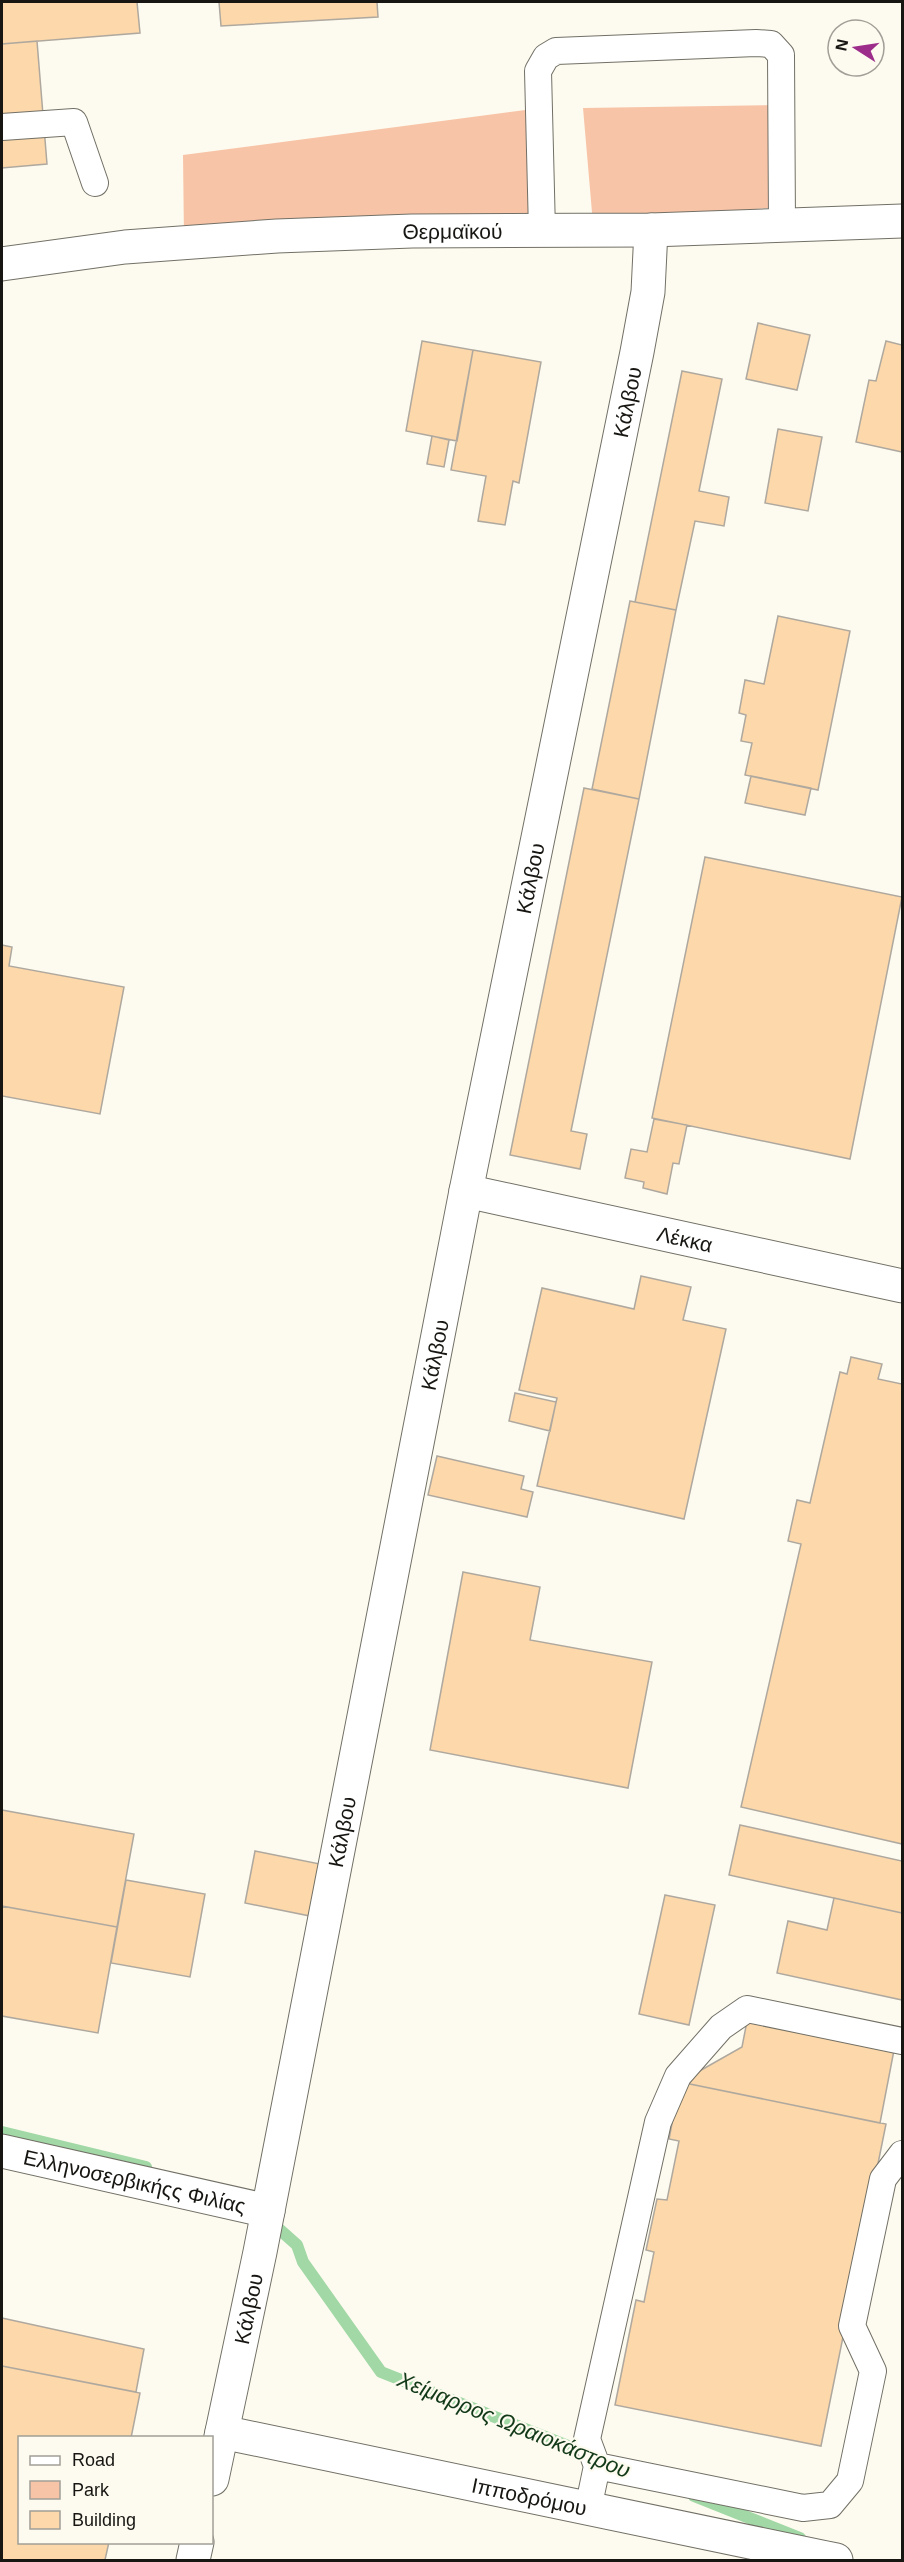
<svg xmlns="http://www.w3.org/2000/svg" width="904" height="2562" viewBox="0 0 904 2562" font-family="Arial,sans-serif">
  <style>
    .green { fill: #f8c4a8 }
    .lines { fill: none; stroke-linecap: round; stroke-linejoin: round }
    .stream { stroke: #a1d8a6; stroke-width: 12 }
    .building { fill: #fcd8aa; stroke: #afa89f; stroke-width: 1.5 }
    .lane-casing { stroke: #727066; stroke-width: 28 }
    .street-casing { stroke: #727066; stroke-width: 35 }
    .secondary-casing { stroke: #727066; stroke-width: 35 }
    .lane { stroke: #fff; stroke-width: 26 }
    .street { stroke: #fff; stroke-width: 33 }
    .secondary { stroke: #fff; stroke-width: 33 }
    .labels { text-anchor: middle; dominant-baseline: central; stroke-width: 4.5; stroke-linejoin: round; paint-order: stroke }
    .street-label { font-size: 21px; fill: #171612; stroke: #fdfbef }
    .water-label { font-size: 22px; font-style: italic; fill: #123918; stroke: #fdfbef }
  </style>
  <rect width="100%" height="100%" fill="#fdfbef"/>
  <path class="green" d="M779 105 778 207 593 224 583 108Z
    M533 109 530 216 184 239 183 155Z"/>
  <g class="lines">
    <path class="stream" d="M2 2132 146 2167
      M270 2221 297 2245 303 2262 381 2372 591 2455
      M694 2496 800 2538"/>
  </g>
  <path class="building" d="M2 2H137L140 33 2 44Z
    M219 2H377L378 17 221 26Z
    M37 41 47 164 2 168V44Z
    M758 323 810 335 797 390 746 379Z
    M422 341 473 350 457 441 406 431Z
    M886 341 902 345V452L856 442 869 380 876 381Z
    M473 350 541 362 519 483 513 481 505 525 478 521 486 476 451 470Z
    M682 371 722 379 699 491 729 497 724 526 695 521 676 610 635 602Z
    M778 429 822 437 808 511 765 503Z
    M432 436 449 440 444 467 427 464Z
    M630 601 676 610 639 799 592 789Z
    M778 616 850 631 818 790 745 775 752 743 741 741 746 715 739 713 745 680 764 684Z
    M751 776 811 788 805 815 745 803Z
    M584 788 639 799 571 1131 587 1134 580 1169 510 1155Z
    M705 857 902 897 850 1159 652 1118Z
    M2 945 12 947 9 966 124 987 100 1114 2 1096Z
    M654 1119 687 1125 679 1164 673 1163 667 1194 643 1188 644 1182 625 1178 631 1149 647 1152Z
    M641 1276 691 1287 683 1320 726 1329 684 1519 537 1486 557 1398 519 1390 542 1288 634 1309Z
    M851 1357 882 1364 878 1379 902 1384V1844L741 1807 801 1544 788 1541 797 1500 810 1503 840 1372 847 1374Z
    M515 1393 556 1402 550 1431 509 1421Z
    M437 1456 524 1476 521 1489 533 1492 527 1517 428 1495Z
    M463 1572 540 1587 530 1640 652 1662 628 1788 430 1750Z
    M2 1810 134 1834 117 1927 2 1906Z
    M740 1825 902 1861V1913L729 1875Z
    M255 1851 325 1865 315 1917 245 1903Z
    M126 1880 205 1894 190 1977 111 1963Z
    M665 1895 715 1905 689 2025 639 2014Z
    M834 1898 902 1913V2000L777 1973 788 1921 827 1930Z
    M2 1906 117 1927 98 2033 2 2016Z
    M748 2016 895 2045 880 2123 680 2082 742 2047Z
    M680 2082 886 2124 821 2446 615 2405 636 2300 644 2302 654 2252 646 2250 657 2199 667 2200 679 2141 669 2139Z
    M2 2318 144 2349 136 2392 2 2366Z
    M2 2366 140 2393 131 2438H20V2542H109L105 2560H2Z"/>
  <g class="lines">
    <g class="lane-casing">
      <path id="lane" d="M2 127 74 122 95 183
        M542 231 538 71 546 57 556 51 756 43 771 44 781 55 782 225
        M902 2041 747 2009 721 2027 678 2076 658 2122 587 2439 597 2466 803 2508 830 2505 850 2481 873 2371 852 2326 883 2179 902 2154
        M588 2509 597 2466"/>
    </g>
    <g class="street-casing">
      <g id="street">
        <path id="s1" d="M466 1191 902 1286"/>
        <path id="s2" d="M2 2151 268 2211"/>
        <path id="s3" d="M222 2432 836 2560"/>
        <path id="s4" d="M212 2479 260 2252 466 1191 637 352 648 292 651 230"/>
        <path d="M193 2560 197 2542"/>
      </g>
    </g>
    <g class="secondary-casing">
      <g id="secondary">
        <path id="s5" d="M2 264 125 247 277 236 412 231 651 230 902 221"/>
      </g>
    </g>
    <use href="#lane" class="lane"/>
    <use href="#street" class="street"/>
    <use href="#secondary" class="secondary"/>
  </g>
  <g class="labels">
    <g class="street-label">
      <text stroke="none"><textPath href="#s5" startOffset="452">Θερμαϊκού</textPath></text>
      <text stroke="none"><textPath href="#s4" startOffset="2118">Κάλβου</textPath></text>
      <text stroke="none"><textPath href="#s4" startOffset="1632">Κάλβου</textPath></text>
      <text stroke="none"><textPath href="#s1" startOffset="224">Λέκκα</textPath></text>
      <text stroke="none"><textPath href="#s4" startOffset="1146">Κάλβου</textPath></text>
      <text stroke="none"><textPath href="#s4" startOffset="660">Κάλβου</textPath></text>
      <text stroke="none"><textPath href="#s2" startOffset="136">Ελληνοσερβικήςς Φιλίας</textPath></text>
      <text stroke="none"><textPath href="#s4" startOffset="174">Κάλβου</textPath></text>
      <text stroke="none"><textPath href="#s3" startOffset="314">Ιπποδρόμου</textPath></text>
    </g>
    <g class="water-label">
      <text transform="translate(514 2425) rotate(22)">Χείμαρρος Ωραιοκάστρου</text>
    </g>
  </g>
  <rect width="904" height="2562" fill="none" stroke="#171612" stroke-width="6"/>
  <rect x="18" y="2436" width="195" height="108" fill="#fdfbef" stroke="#a19f97" stroke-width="1.5"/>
  <rect x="30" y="2456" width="30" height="9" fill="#ffffff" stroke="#a19f97" stroke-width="1.5"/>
  <text x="72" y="2466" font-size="18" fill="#171612">Road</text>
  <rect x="30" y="2481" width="30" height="18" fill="#f8c4a8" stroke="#a19f97" stroke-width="1.5"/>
  <text x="72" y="2496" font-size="18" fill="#171612">Park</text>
  <rect x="30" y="2511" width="30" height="18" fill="#fcd8aa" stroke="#a19f97" stroke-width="1.5"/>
  <text x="72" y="2526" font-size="18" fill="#171612">Building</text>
  <g transform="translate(856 48) rotate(282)"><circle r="28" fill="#fdfbef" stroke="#a19f97" stroke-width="1.5"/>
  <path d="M0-4.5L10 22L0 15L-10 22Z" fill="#9d2d8b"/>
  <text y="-9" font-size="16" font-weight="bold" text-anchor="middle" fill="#171612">N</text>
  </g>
</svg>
